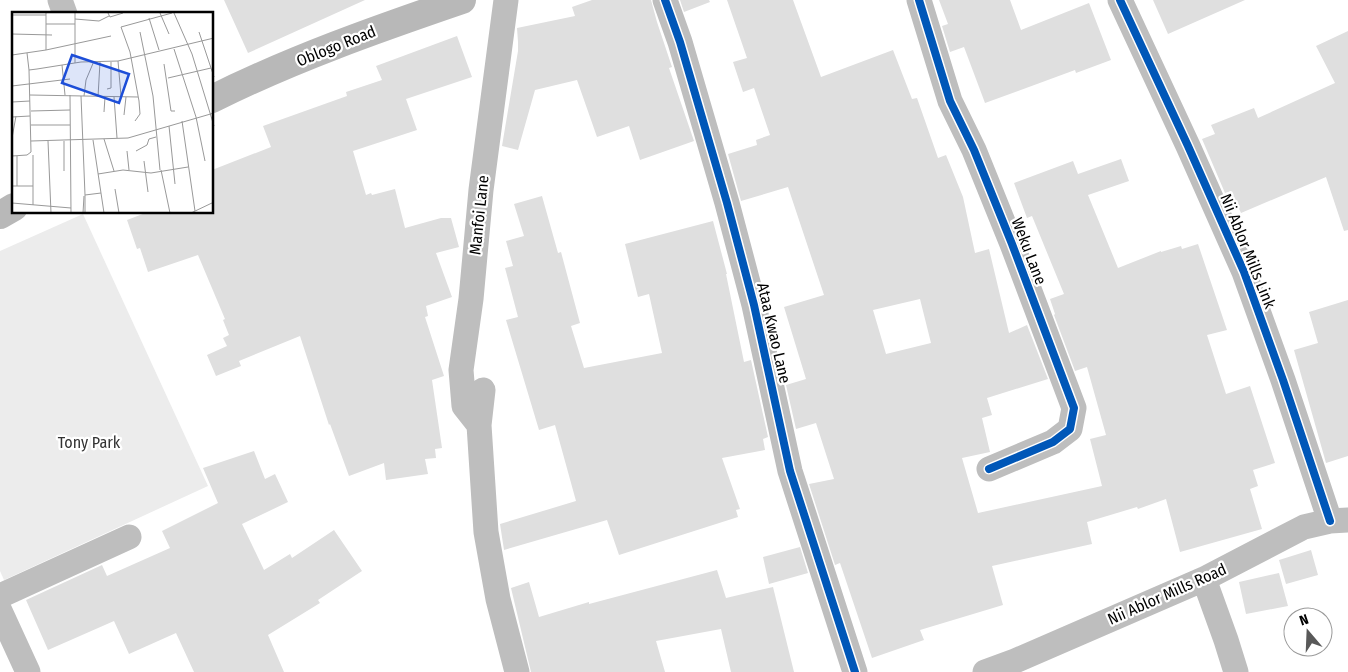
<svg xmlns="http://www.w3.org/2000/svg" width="1348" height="672" viewBox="0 0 1348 672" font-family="'Fira Sans Condensed',sans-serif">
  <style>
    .green { fill: #ececec }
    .building { fill: #dfdfdf; fill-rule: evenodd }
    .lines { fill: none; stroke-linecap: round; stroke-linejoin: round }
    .minor { stroke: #bebebe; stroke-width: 25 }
    .secondary { stroke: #b8b8b8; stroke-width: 28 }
    .cycleway-casing { stroke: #fff; stroke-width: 11 }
    .cycleway { stroke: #0057b8; stroke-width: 8 }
    .labels { text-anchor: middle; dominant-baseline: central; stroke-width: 4.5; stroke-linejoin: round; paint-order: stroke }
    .street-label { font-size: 16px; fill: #000; stroke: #fff }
    .park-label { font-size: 16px; fill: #333; stroke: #fff }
    .inset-road { fill: none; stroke: #999; stroke-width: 1 }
    .view { fill: #1d4ed8; fill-opacity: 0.15; stroke: #1d4ed8; stroke-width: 2.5 }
    .inset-edge { fill: none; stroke: #000; stroke-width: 2.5 }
  </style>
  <rect width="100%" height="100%" fill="#fff"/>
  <path class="green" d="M83 214 208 486 4 580 0 571V251Z"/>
  <path class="building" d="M224 0H365L248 53Z
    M592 0H651L657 22 672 67 669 68 694 141 640 160 629 126 597 137 577 80 535 90 518 150 502 146 518 51V42L517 28 575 16 572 7Z
    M680 0H709L710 2 684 12Z
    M727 0H793L821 77 893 50 912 99 917 98 938 158 946 155 963 197 975 253 989 249 1009 333 1027 325 1048 379 987 398 992 415 982 418 990 452 962 458 978 513 1102 486 1090 439 1106 435 1087 367 1075 371 1054 315 1055 314 1050 299 1064 294 1032 216 1027 218 1014 183 1073 161 1078 174 1121 159 1129 181 1088 195 1118 268 1161 251V252L1181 246 1182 249 1198 244 1227 330 1207 335 1226 394 1250 386 1275 463 1253 470 1258 486 1250 489 1262 529 1180 552 1166 499 1138 509 1137 507 1087 522 1092 544 992 566 1003 605 920 630 924 640 872 658 840 563 835 565 809 484 834 479 816 423 796 429 786 385 806 379 784 307 824 295 788 187 741 201 728 154 757 145 756 140 770 135 754 88 743 92 733 62 747 58ZM920 299 931 343 886 354 873 310Z
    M939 0H1010L1021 30 1089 3 1111 60 1076 73 1075 70 985 103 964 47 950 52 942 26 948 24Z
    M1153 0H1245L1168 34Z
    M1348 31V230L1344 231 1326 177 1241 213 1231 191 1225 193 1202 139 1215 134 1211 125 1254 108 1258 118 1335 83 1316 46Z
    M457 36 472 77 406 99 417 130 353 151 366 195 371 193 372 195 395 189 405 228 441 218H451L459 247 436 253 452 297 426 306 428 316 425 317 444 376 432 380 442 448 435 449 436 458 425 459 428 474 386 480 384 463 349 476 330 424 329 425 300 336 239 361 241 366 216 376 207 355 227 346 223 338 229 335 223 320 225 319 198 255 148 272 140 248 137 249 127 220 148 212H212V170L271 147 263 126 347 96 346 92 382 80 376 66Z
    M542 196 558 253 561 252 580 323 571 326 584 368 662 353 649 294 638 297 625 244 713 221 727 274H726L744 362 751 360 768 437 763 439 765 450 722 458 740 509 736 510 738 517 619 555 607 520 504 550 500 524 576 501 555 425 539 430 506 320 518 317 505 268 513 266 506 241 524 236 514 204Z
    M1348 300V456L1326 463 1294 350 1318 343 1309 312Z
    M254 451 265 479 275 474 288 502 242 524 264 570 290 554 292 558 334 530 362 571 318 600 320 603 268 635 284 672H194L176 633 129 654 114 621 48 650 26 600 102 565 107 576 170 548 162 531 218 503 203 468Z
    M800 547 808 573 769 584 763 557Z
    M1311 550 1318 575 1286 584 1279 560Z
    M717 570 726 598 773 587 794 672H731L721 629 656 641 665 672H531L511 588 529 582 539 617 589 602V604Z
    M1279 573 1288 606 1246 614 1239 582Z"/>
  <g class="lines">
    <path class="minor" d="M60 0 65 14
      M665 0 680 42 727 203 754 305 790 471 855 672
      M919 0 950 101 974 150 1012 244 1074 408 1070 429 1053 442 989 469
      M1120 0 1188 146 1244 272 1283 380 1330 521
      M483 390 479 425 486 532 498 599 517 672
      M479 425 464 406 461 370 471 299 481 190 506 0
      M1204 579 1226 640 1236 672
      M0 596 129 537
      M0 611 28 672
      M985 672 1015 661 1204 579 1304 527 1330 521 1348 520"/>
    <path class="secondary" d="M212 99C292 59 377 29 462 0
      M0 215 14 207"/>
    <g class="cycleway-casing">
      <path id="cycleway" d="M665 0 680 42 727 203 754 305 790 471 855 672
        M919 0 950 101 974 150 1012 244 1074 408 1070 429 1053 442 989 469
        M1120 0 1188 146 1244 272 1283 380 1330 521"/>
    </g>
    <use href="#cycleway" class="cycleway"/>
  </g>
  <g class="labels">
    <g class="street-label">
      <text transform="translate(336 46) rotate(-22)">Oblogo Road</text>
      <text transform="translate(479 215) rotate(-84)">Manfoi Lane</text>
      <text transform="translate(1029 251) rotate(69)">Weku Lane</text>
      <text transform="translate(1248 251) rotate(68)">Nii Ablor Mills Link</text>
      <text transform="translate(774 333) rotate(77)">Ataa Kwao Lane</text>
      <text transform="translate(1167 594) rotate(-24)">Nii Ablor Mills Road</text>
    </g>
    <g class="park-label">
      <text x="89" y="442">Tony Park</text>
    </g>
  </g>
  <g transform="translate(12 12)">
    <rect width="201" height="201" fill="#fff"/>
    <path class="inset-road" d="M96 1 98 5 111 1M148 1 157 22M162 1 180 42 202 114M0 3H34M137 6 147 38M63 7 87 9 97 4M34 12H63M128 20 141 84 148 158M187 20 202 65M0 22 40 23M162 37 184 105 193 149M34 38 99 24M15 41 17 58 25 57 69 50 106 49 202 26M0 43 34 38V1M106 49 109 84M63 51V1M152 52 159 99H163M50 53 53 83M156 66 199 56M74 68 82 49M0 74 58 67M95 77 99 76V50M18 83 126 85M58 83 59 201M69 84 73 183 89 181M72 84 74 68M86 85 88 50M102 85 105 126M0 90 18 89M19 99 58 98M92 100 93 85M112 103 114 85M0 105 18 104M123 109 128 102 127 89 118 40 109 15 160 1M170 109 183 199M19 113H58M157 114 163 172M0 126 4 104M92 127 102 159M81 128 92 201M19 129 116 126 202 101M36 129 39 201M52 129V159M115 139 117 158M124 139 135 133 137 127 144 125M21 143V193M0 144 15 143 19 140 17 58M5 144V174M132 149 136 180M149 158 158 201M86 162 111 158 139 161 176 155M0 174H21M103 177 107 201M0 191 59 196M71 201 72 184M73 201V183M179 201 202 190"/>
    <path class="view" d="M60 43 117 62 107 91 50 71Z"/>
    <rect width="201" height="201" class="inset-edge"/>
  </g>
  <g transform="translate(1308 632) rotate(341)"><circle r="24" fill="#ffffff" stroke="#999999"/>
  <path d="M0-4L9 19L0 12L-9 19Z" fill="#595959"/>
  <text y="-8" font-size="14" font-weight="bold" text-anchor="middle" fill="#000000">N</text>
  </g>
</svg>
